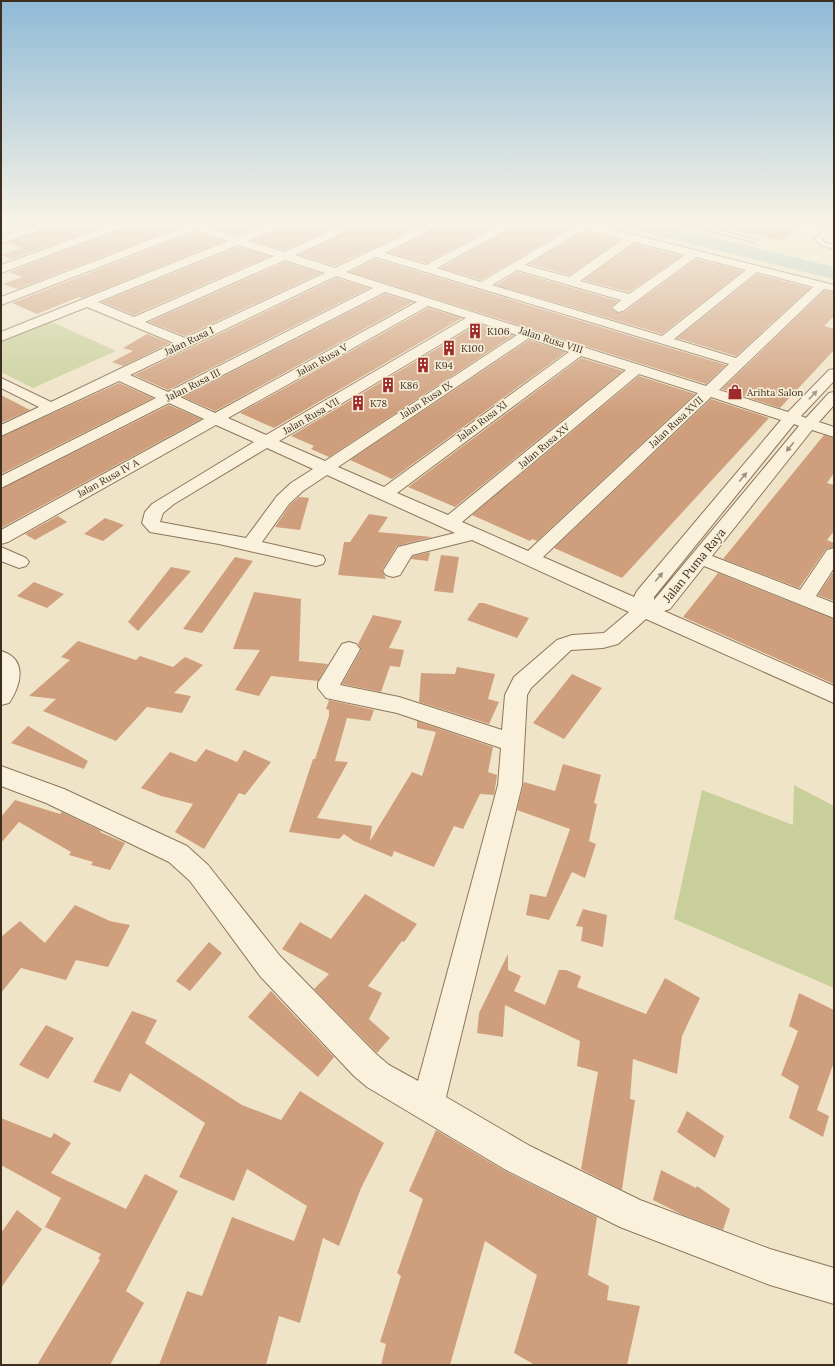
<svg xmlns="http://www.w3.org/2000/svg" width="835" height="1366" viewBox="0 0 835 1366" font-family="Lora,serif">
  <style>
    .green { fill: #c9cf9b }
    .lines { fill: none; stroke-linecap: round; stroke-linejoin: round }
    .river { fill: #a9c4bc; fill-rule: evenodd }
    .building { fill: #cf9f7d }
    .lane-casing { stroke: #8d765c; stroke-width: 2 }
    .street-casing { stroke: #8d765c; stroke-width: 2 }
    .lane { fill: #faf1dc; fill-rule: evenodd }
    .street { fill: #faf1dc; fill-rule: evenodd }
    .oneway { fill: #9c907e }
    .labels { text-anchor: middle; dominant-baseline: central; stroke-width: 3.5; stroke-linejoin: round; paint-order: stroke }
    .far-poi-label { font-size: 10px; fill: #3d2e20; stroke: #f7eed8; text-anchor: start }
    .far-street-label { font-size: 10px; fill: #3d2e20; stroke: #f7eed8 }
    .street-label { font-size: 12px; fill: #3d2e20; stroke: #f7eed8 }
  </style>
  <rect width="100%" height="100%" fill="#f0e4c8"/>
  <path class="green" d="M48 320 116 351 33 388 1 372V341Z
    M794 785 834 806V988L674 919 702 790 793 825Z"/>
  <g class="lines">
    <path class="river" d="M611 221H645L834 267V279L613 225Z"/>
  </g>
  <path class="building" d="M1 221H43L17 230 1 224Z
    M66 221H119L12 259 1 255 21 248 8 243Z
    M141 221H170L180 227 17 289 3 284 22 277 9 272Z
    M202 221H272L238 235 204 225Z
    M293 221H350L284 250 252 241Z
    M370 221H430L335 266 299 255Z
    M449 221H504L426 263 389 253Z
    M523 221H555L571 227 481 280 441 268Z
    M729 221H808L783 241 728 229Z
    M585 231 620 240 569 275 529 264Z
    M195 232 224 241 82 298 79 297 37 314 12 303Z
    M634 244 681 256 629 292 583 280Z
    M238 247 270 256 134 315 102 302Z
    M376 259 726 365 706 384 350 272Z
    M696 259 743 271 662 334 496 285 517 272 618 301 610 308 618 313 624 312Z
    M285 262 321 273 185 336 149 322Z
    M757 274 810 288 736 356 677 338Z
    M336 278 369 288 168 390 134 375Z
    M824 291 834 292V316L824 326 834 329V350L780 408 722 389Z
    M385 294 413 302 215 411 183 397Z
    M428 308 462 318 274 428 240 413Z
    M478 324 514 335 329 457 311 449 314 446 291 436Z
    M147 334 170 343 123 366 112 362 133 351 123 348Z
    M529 340 566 352 392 479 350 460Z
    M581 358 623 371 455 507 408 487Z
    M639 376 695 394 537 541 532 539 530 541 472 515Z
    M119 383 153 398 1 474V437Z
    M1 395 30 410 1 423Z
    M711 399 769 418 622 578 554 548Z
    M169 405 201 419 1 528V489Z
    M824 435 834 438V473L827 483 834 485V531L827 540 834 543V547L826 549 799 588 723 559Z
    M299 497 309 498 300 530 275 527 290 505Z
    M369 514 388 517 378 532 432 537 397 546 382 570 386 579 338 575 344 542H350Z
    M58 516 67 522 35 540 25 534Z
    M105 518 124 525 103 541 84 534Z
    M430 552 428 561 411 559 413 556Z
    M441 555 459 557 453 593 434 591Z
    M235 557 253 561 202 633 183 629Z
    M171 567 191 571 138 631 128 622Z
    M834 571V601L818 595Z
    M718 573 834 619V684L683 617Z
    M34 582 64 594 47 608 17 596Z
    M254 592 301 599 299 661 328 664 318 681 271 676 259 696 235 690 260 650 233 649Z
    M479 603H484L529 618 517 638 467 620Z
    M373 615 402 621 389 648 404 650 400 667 390 666 381 692 342 684 361 650 358 644Z
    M78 641 136 660 140 656 173 667 185 657 203 665 174 693 191 696 182 713 147 707 116 741 43 711 56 699 29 696 70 660 61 657Z
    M457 667 495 674 488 699 499 702 489 724 419 702 421 673 455 674Z
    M572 674 602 688 564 739 533 723Z
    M329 700 374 710 370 721 347 718 335 761 348 762 317 818 372 826 370 841 412 772 422 776 436 732 417 728V721L493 747 488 772 497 775 494 795 480 794 463 829 454 826 434 867 394 851 392 857 354 841 344 834 339 839 289 832 313 759H315L329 716V710L326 709Z
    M28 726 88 761 84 769 11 743Z
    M206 749 237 762 244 750 271 762 245 795 239 793 204 849 175 832 193 804 161 796 141 788 170 752 196 762Z
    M563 764 601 775 594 803 597 804 589 841 596 844 585 878 572 872 549 920 526 915 530 894 546 897 570 829 517 810 524 782 555 791Z
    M15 800 60 814 62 812 101 831 100 832 125 843 110 870 91 865 93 862 69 855 71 852 19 822 1 843V817Z
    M365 894 417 924 404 942 402 941 368 986 382 993 369 1019 390 1038 377 1053 314 989 329 974 282 949 300 922 331 939Z
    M75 905 110 921 130 925 108 967 76 960 66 980 21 968 1 993V937L20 921 45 943Z
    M583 909 607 915 603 947 581 941 583 927 576 926Z
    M209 942 222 953 190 991 176 981Z
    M508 954V970L521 976 514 991 545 1005 559 970H566L581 976 577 987 646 1014 665 978 700 998 682 1036 677 1074 633 1059 630 1099 635 1100 622 1190 581 1169 598 1072 577 1066 580 1041 505 1005 503 1037 477 1033 479 1013Z
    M271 991 334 1057 318 1077 248 1017Z
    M799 993 834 1010V1062L817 1110 829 1116 823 1137 789 1118 799 1086 781 1075 798 1031 789 1026Z
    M132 1011 157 1020 145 1043 242 1105 281 1120 300 1091 384 1143 361 1188 339 1246 323 1238 300 1323 279 1316 266 1365H159L187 1291 202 1296 232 1217 294 1241 307 1206 247 1169 234 1201 179 1177 205 1123 130 1073 120 1092 93 1082Z
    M46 1025 74 1038 48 1079 19 1065Z
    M687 1111 724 1136 715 1158 677 1132Z
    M1 1118 51 1138 54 1133 71 1143 51 1173 126 1209 145 1174 178 1191 126 1291 144 1303 110 1365H37L100 1260 98 1259 101 1254 45 1227 61 1198 1 1165Z
    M436 1130 505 1171 597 1217 588 1275 609 1286 607 1300 640 1306 627 1365H535L514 1353 537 1275 485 1241 450 1365H381L386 1344 380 1342 401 1276 397 1273 423 1199 409 1191Z
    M661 1170 696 1188 697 1186 730 1209 723 1230 683 1215 653 1200Z
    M17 1210 42 1229 1 1288V1233Z"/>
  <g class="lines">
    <g class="lane-casing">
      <path id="lane" d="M671 221H683L757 240 754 242Z
        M834 222V227L821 239 825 243 834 245V249L821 245 814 239Z"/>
    </g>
    <g class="street-casing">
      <path id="street" d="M49 221H65L1 244V237Z
        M124 221H140L1 273V265Z
        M171 221C180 221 195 221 203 223V226L238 237 277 221H292L248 241 284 252 354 221H369L295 255 335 268 434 221H448L385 253 426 265 508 221H522L437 268 481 282 574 227 560 221H579L834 285V291L824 289 719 390 788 412 829 370 834 369V381L801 416 806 418 829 393 834 392V405L819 422 834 427V437L812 430 712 556 800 590 827 550 834 548V568L816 596 834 603V618L704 566 670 609 664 611 834 686V703L646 619 618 644 603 648 571 650 531 688 527 695 522 785 446 1097 530 1146 640 1200 770 1249 834 1268V1304L770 1285 620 1227 506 1170 367 1087 354 1076 260 976 190 881 169 862 46 803 1 786V766L64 789 187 846 208 865 280 956 376 1054 389 1065 418 1081 498 785 501 748 397 713 326 698 318 688V683L342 644 349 642 356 644 360 649 340 685 399 697 502 730 505 695 514 677 557 640 572 635 604 633 629 612 472 540 412 555 400 575 393 577 386 575 383 571 398 547 455 533 327 475 303 491 289 504 262 542 323 556 325 560 323 564 316 566 219 544 150 532 142 523 145 512 152 504 254 442 216 425 8 542 1 544V530L204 419 169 403 1 488V476L156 398 119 381 1 436V425L39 407 1 388V378L51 402 174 343 87 307 1 341V332L228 241 195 230 1 305V297L184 227ZM585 229 623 239 569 277 525 265ZM634 242 685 255 629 294 580 281ZM238 245 274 256 134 317 98 302ZM376 257 729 364 706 386 346 272ZM696 257 746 270 662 336 492 285 517 270 621 300 612 308 618 312 623 311ZM285 260 325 273 185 338 145 322ZM757 272 813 287 736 358 674 339ZM336 276 373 288 168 392 130 375ZM385 292 417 302 215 413 180 397ZM428 306 466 318 266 435 228 418ZM478 322 517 335 325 461 279 441ZM529 338 569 352 384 487 338 467ZM581 356 626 370 448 515 397 493ZM639 374 698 393 528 551 462 522ZM711 397 781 420 637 591 634 597 543 557ZM794 424 799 426 654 600V597ZM267 448 313 469 291 483 277 496 246 538 160 522 163 513 174 504Z
        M1 547 26 558 29 562 26 566 19 568 1 561Z
        M1 651C28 659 21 685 9 703L1 705Z"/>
    </g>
    <use href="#lane" class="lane"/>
    <use href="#street" class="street"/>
  </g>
  <defs><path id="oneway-solid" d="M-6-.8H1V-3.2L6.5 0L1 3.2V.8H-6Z"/></defs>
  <g class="oneway">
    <use href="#oneway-solid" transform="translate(813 395) rotate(-47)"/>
    <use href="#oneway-solid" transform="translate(790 447) rotate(129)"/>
    <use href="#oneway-solid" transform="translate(743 477) rotate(-50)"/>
    <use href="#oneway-solid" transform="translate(659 577) rotate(-50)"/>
  </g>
  <linearGradient id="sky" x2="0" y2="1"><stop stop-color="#8fbad6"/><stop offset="0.54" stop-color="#f8f3e6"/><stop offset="1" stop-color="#f8f3e6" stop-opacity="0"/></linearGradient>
  <rect width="835" height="413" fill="url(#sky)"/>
  <defs>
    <g id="building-bare" transform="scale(1.2)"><path d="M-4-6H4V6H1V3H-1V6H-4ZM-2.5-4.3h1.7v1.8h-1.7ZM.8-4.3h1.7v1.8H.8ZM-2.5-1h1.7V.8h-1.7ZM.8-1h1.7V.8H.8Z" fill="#9e2a2b" stroke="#f7eed8" stroke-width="2.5" paint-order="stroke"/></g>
    <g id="shop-bare" transform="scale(1.2)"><path d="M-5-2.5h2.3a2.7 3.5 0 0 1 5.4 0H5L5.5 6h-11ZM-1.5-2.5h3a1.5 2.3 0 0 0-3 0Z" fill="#9e2a2b" stroke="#f7eed8" stroke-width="2.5" paint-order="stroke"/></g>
  </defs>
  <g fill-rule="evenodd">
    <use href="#building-bare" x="475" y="331"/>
    <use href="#building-bare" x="449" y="348"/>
    <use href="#building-bare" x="423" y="365"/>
    <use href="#building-bare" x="388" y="385"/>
    <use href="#shop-bare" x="735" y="392"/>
    <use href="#building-bare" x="358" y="403"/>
  </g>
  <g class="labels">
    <g class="far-poi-label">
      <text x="487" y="331">K106</text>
      <text x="461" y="348">K100</text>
      <text x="435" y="365">K94</text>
      <text x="400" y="385">K86</text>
      <text x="747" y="392">Arihta Salon</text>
      <text x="370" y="403">K78</text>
    </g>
    <g class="far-street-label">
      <text transform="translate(551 340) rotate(18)">Jalan Rusa VIII</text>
      <text transform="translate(189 341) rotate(-26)">Jalan Rusa I</text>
      <text transform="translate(322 360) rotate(-29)">Jalan Rusa V</text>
      <text transform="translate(193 385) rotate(-27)">Jalan Rusa III</text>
      <text transform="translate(426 400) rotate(-33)">Jalan Rusa IX</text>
      <text transform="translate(311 416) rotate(-30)">Jalan Rusa VII</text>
      <text transform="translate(482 421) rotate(-37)">Jalan Rusa XI</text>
      <text transform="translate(676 422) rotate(-43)">Jalan Rusa XVII</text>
      <text transform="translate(544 446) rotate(-40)">Jalan Rusa XV</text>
      <text transform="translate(108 478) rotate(-29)">Jalan Rusa IV A</text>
    </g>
    <g class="street-label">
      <text transform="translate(694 565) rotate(-51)">Jalan Puma Raya</text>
    </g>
  </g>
  <rect width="835" height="1366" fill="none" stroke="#3d2e20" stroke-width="4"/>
</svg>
